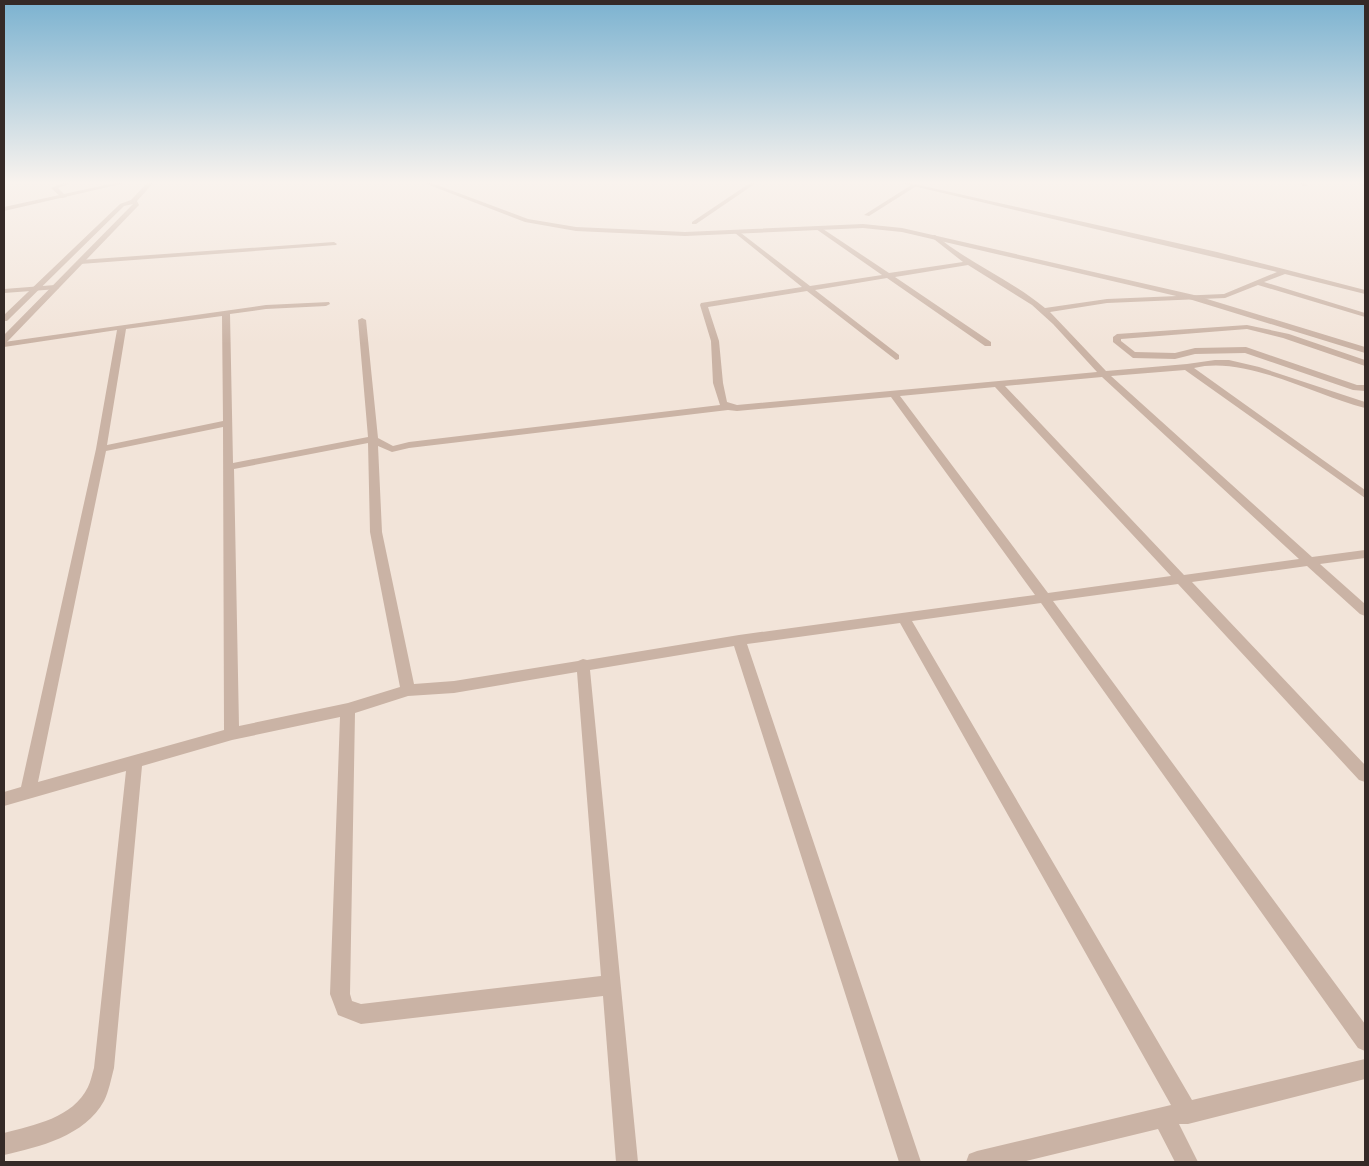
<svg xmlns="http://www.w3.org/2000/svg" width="1369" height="1166" viewBox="0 0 1369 1166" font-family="Montserrat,sans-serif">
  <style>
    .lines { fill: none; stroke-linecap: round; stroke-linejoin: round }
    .service { fill: #cab3a5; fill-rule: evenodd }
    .minor { fill: #cab3a5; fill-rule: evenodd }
    .tertiary { fill: #cab3a5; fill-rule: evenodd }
  </style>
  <rect width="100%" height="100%" fill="#f2e4d9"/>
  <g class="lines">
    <path class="service" d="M913 184 918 185 869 216 864 215Z
      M334 242 337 244 336 245 80 264 77 262 80 260Z"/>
    <path class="minor" d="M68 181H75L58 188 67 197 62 198 51 188Z
      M753 181H759L696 224H692V222Z
      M892 181H901L1217 252 1365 290V294L1285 274 1264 282 1365 313V317L1258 285 1225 298 1107 303 1050 312 1106 371 1187 364 1215 360H1229L1259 367 1365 402V408C1314 395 1245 355 1194 368L1365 490V498L1185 370 1111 376 1312 557 1365 550V558L1320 564 1365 604V616L1360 614 1307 566 1192 582 1365 765V782L1359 780 1178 584 1053 601 1365 1024V1051L1358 1048 1041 603 912 621 1192 1100 1365 1059V1079L1188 1124H1179L1198 1162H1175L1158 1129 1022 1162H966L969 1154 977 1151 1171 1105 900 623 747 644 921 1162H899L734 646 590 670 638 1162H616L603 996 361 1024 338 1015 330 994 340 717 232 740 142 766 114 1068C111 1079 109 1091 104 1101 85 1136 39 1147 4 1155V1133C34 1125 73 1118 88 1087 91 1081 92 1074 94 1068L126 771 4 806V792L21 787 96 449 117 330 4 347V342L266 305 329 302 330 304 326 306 266 309 230 314 233 463 368 437 358 320 362 318 366 320 378 438 393 446 409 442 720 405 713 383 711 341 700 305 701 303 802 287 735 233V231L737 230 810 286 882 275 816 229V227H820L889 273 963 262 930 236 935 235C969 263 1011 280 1045 308L1107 299 1224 294 1277 272ZM968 265 1032 305 1053 324 1097 372 737 405 727 402 723 383 719 341 708 307 807 291 896 360 899 359V355L815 290 887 278 985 346H991V342L895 277ZM222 316 223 421 107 445 126 329ZM1102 377 1299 559 1184 575 1005 386ZM995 387 1171 576 1048 593 900 396ZM891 397 1035 595 739 635 587 660 583 659 578 661 454 681 414 684 382 532 378 446 392 452 409 448 728 410 737 411ZM223 427 224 730 38 782 106 451ZM368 443 370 532 400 687 348 703 239 726 234 469ZM577 672 601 976 361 1004 352 1001 350 994 355 713 408 696 454 693Z
      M1296 181H1302L1308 185 1303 186Z
      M1352 181H1359L1365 184V187Z
      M55 285 59 287 58 289 4 293V289Z
      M1247 325 1289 334 1365 360V366L1283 338 1247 329 1121 339V341L1135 352 1175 353 1195 348 1246 347 1357 385H1365V391L1353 390 1245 353 1195 354 1175 359 1133 358 1113 342V337L1117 334Z"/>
    <path class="tertiary" d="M124 181H134L4 211V207Z
      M149 181H155L137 201 139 205 7 342H4V335L133 204 124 206 7 321H4V315L120 204 131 200Z
      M419 181H426L528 219 576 227 685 232 863 224 902 228 1194 295 1365 347V353L1189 299 902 232 863 228 685 236 576 231 525 222Z"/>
  </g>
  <linearGradient id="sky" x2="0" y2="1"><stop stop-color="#7bb2d0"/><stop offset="0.53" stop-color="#f9f3ee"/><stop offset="1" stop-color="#f9f3ee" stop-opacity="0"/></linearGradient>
  <rect width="1369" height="344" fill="url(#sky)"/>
  <rect width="1369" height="1166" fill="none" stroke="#352a27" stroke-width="10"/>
</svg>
